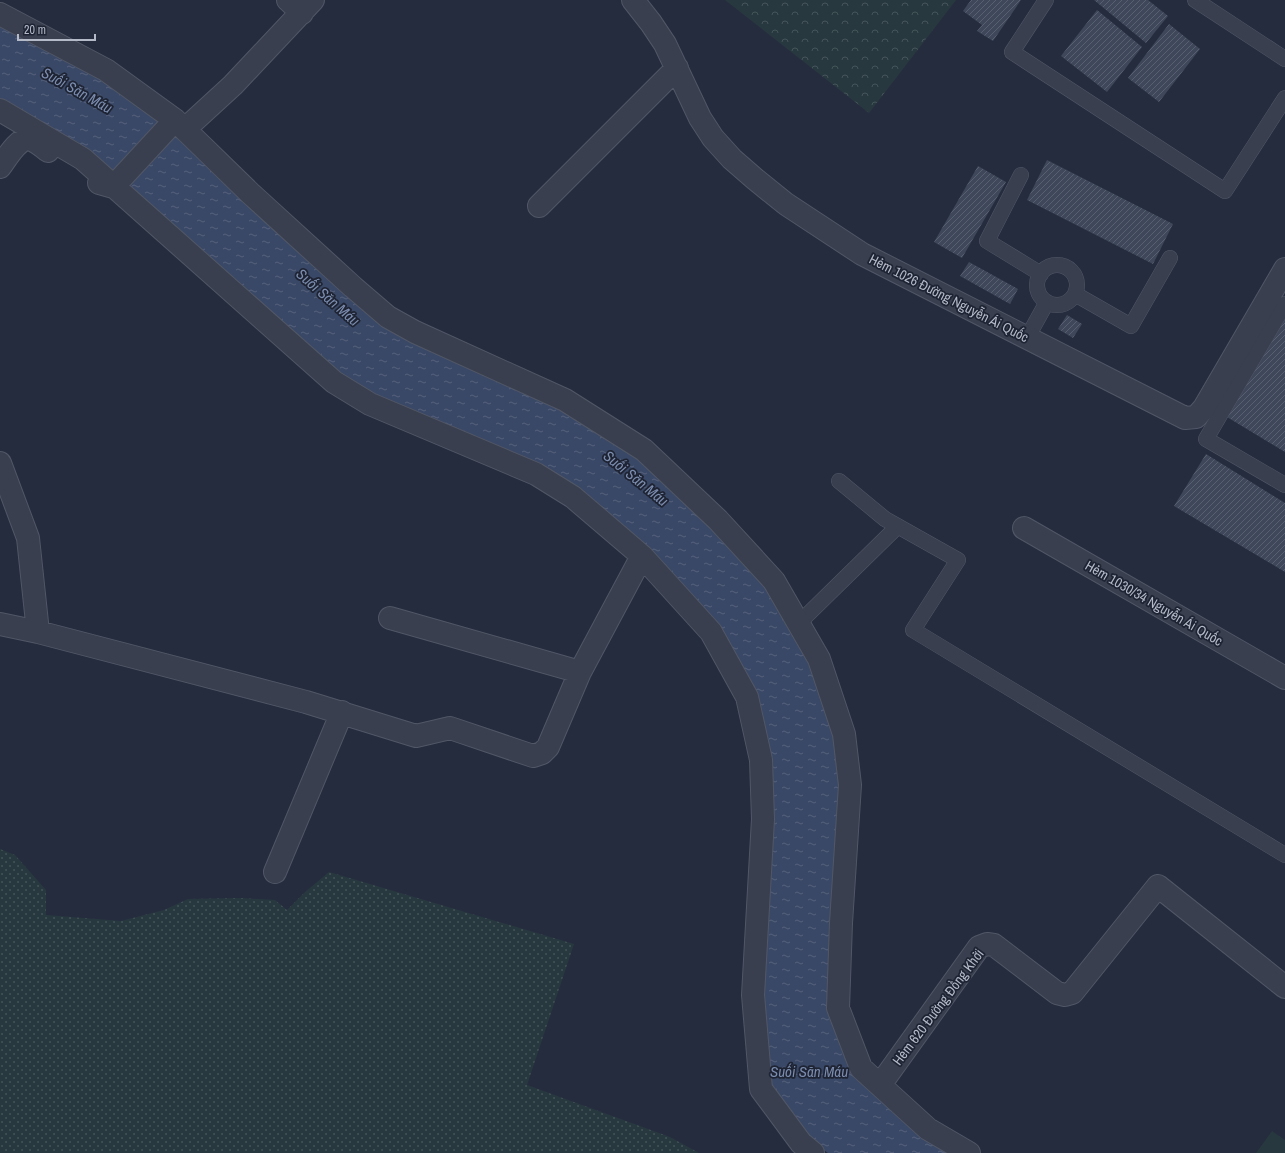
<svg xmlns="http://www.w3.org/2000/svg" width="1285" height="1153" viewBox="0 0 1285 1153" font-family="'Archivo Narrow',sans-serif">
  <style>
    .grass { fill: url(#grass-dots) }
    .forest { fill: url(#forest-crowns) }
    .park { fill: #27393f }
    .water { fill: url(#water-ripples) }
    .building { fill: url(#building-hatch) }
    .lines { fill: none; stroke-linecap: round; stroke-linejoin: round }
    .service-casing { stroke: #515766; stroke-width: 16 }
    .minor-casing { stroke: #515766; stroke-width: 24 }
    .service { stroke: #393f4e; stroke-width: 15 }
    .minor { stroke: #393f4e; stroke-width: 22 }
    .labels { text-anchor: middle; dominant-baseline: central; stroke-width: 3.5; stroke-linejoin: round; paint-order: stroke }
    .street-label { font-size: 14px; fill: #b5bac9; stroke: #1e2433 }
    .water-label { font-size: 15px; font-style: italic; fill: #7c8db0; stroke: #1e2433 }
  </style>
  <defs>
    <pattern id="grass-dots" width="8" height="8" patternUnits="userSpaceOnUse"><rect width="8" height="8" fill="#27393f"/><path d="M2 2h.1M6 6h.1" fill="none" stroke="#445459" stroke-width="1.8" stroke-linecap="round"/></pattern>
    <pattern id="forest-crowns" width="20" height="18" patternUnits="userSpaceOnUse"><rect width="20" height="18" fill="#27393f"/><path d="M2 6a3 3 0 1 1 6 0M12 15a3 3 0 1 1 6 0" fill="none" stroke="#445459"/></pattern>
    <pattern id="water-ripples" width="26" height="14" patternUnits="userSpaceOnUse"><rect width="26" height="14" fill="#3a4867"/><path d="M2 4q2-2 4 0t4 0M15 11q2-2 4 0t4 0" fill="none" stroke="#54607b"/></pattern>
    <pattern id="building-hatch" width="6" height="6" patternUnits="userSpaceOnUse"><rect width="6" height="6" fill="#3f475b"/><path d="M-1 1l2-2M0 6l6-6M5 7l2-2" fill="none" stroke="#585f71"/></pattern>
  </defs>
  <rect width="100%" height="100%" fill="#252c3e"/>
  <path class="grass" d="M0 849 15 855 46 890V915L121 921 164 910 188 899 241 898 275 900 287 910 304 893 329 872 574 944 527 1085 670 1137 699 1153H0Z"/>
  <path class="forest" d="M725 0H956L869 113Z"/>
  <path class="park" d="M1272 1131 1285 1140V1153H1256Z"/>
  <path class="water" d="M0 25 103 78 162 122 350 297 559 407 638 456 708 523 768 587 811 663 834 734 840 786 834 886 852 1072 951 1153H828L808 1138 770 1086 762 996 756 696 649 550 338 374 89 152 0 98Z"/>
  <path class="building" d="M971 0H1021L993 41 977 31 982 25 963 11Z
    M1094 0H1148L1168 16 1146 43Z
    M1097 10 1142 47 1107 92 1061 56Z
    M1169 24 1200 49 1159 102 1128 78Z
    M1047 160 1173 224 1153 264 1027 200Z
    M978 166 1006 182 962 258 934 242Z
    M969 262 1018 289 1010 304 960 276Z
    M1067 315 1082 324 1073 338 1058 329Z
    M1285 319V452L1227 417Z
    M1206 454 1285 503V572L1174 506Z"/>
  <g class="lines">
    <g class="service-casing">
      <path id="service" d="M1046 0 1012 52 1225 191 1285 98
        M1195 0 1285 59
        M1021 175 987 241 1041 274
        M1037 285a20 20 0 1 1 40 0a20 20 0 1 1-40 0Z
        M1075 294 1131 326 1170 258
        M1285 304 1206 439 1285 485
        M1027 338 1047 302
        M839 481 885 519 958 560 913 630 1285 855
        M799 623 897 527"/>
    </g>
    <g class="minor-casing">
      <path id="minor" d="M288 0 302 13
        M633 0 651 23 665 44 700 118 713 138 732 159 755 179 786 204 862 254 1185 418 1196 417 1204 408 1285 269
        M0 14 106 70 175 120 250 193 353 287 388 317 415 332 565 400 644 450 718 520 774 581 819 659 844 734 850 785 841 923 838 1008 861 1068 928 1129 969 1153
        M0 110 83 159 334 382 370 404 536 474 573 497 642 556 711 632 747 697 761 760 763 819 753 995 761 1089 801 1143 813 1153
        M185 129 233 85 313 0
        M0 167C6 159 19 137 29 139 36 141 43 147 48 151
        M99 183 113 187 175 120
        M539 206 677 68
        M0 463 28 538 38 632
        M1024 528 1285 678
        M390 618 580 672
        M0 624 38 632 306 702 416 736 450 728 533 756 542 753 548 747 580 672 642 556
        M275 872 342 712
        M880 1085 979 947 987 944 994 945 1057 993 1065 995 1072 993 1158 886 1285 987"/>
    </g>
    <use href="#service" class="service"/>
    <use href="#minor" class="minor"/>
  </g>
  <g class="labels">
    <g class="street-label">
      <text transform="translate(949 298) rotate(27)">Hẻm 1026 Đường Nguyễn Ái Quốc</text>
      <text transform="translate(1154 603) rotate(30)">Hẻm 1030/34 Nguyễn Ái Quốc</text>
      <text transform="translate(938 1007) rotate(-53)">Hẻm 620 Đường Đồng Khởi</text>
    </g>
    <g class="water-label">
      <text transform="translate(77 90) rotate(29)">Suối Săn Máu</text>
      <text transform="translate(328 297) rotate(41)">Suối Săn Máu</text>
      <text transform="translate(636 478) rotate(39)">Suối Săn Máu</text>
      <text x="809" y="1071">Suối Săn Máu</text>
    </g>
  </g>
  <path d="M18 34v6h77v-6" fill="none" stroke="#b5bac9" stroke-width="2"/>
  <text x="24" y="34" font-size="12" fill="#b5bac9" stroke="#1e2433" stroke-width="3" paint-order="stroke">20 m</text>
</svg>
